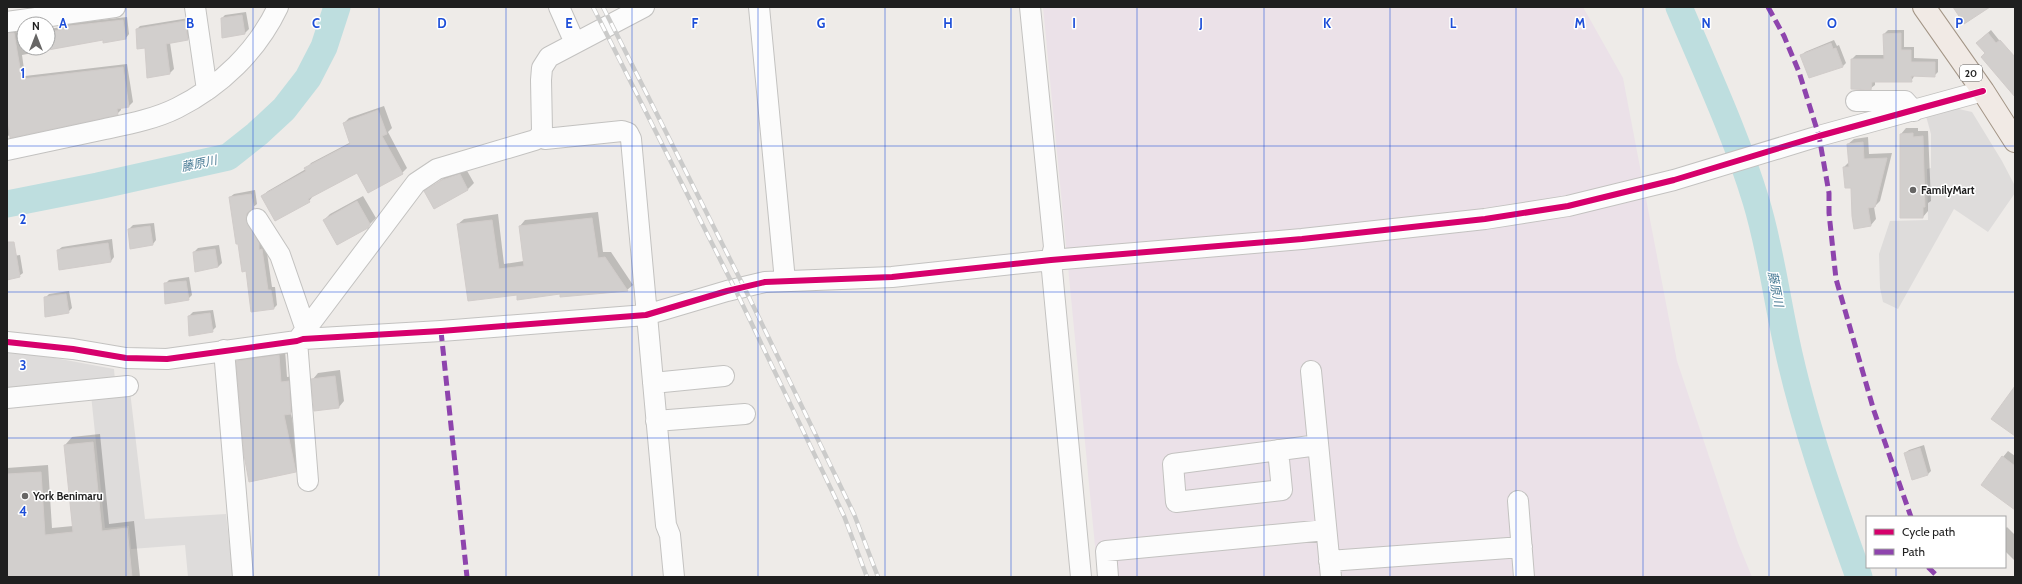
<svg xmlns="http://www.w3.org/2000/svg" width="2022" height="584" viewBox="0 0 2022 584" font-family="Cabin,'Noto Sans JP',sans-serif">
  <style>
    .industrial { fill: #ebe1e8 }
    .parking { fill: #dedcdb }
    .shadow { fill: #0003 }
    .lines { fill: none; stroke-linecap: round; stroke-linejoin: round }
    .river { stroke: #bededf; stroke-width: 27 }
    .building { fill: #d2cfcd; stroke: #d1ccca }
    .minor-casing { stroke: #c3c2c0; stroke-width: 22 }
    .major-casing { stroke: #a39586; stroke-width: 24 }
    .minor { stroke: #fcfcfc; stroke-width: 20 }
    .major { stroke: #f1eae5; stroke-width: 22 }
    .rail-casing { stroke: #cbcbca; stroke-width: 4.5 }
    .rail { stroke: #fff; stroke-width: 3; stroke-dasharray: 9; stroke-linecap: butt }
    .quiet { stroke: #8e44ad; stroke-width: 5; stroke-dasharray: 10 5; stroke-linecap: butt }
    .cycleway-casing { stroke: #fff; stroke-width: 8 }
    .cycleway { stroke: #d6006c; stroke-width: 6 }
    .grid { fill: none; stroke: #1d4ed8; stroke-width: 1; stroke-opacity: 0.55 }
    .poi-dot { fill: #676665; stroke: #fff; stroke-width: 1.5 }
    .labels { text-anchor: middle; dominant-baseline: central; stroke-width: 3; stroke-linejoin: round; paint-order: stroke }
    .shield { fill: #fff; stroke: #626262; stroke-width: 1 }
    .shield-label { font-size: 10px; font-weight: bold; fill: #1f1f1f }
    .poi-label { font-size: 11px; font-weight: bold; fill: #1f1f1f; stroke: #fff; text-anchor: start }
    .water-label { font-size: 12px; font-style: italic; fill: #477a94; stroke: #fff }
    .grid-label { font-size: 13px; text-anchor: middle; font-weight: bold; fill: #1d4ed8; stroke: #fff; stroke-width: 3; stroke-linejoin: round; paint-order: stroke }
  </style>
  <rect width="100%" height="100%" fill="#eeebe8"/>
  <path class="industrial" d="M1043 7H1583L1623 78 1677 361 1738 543 1752 577H1098Z"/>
  <path class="parking" d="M1954 108 1972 112 2002 161 2015 186V193L1988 232 1954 209 1898 309 1883 302 1880 288 1879 254 1890 221 1928 220 1927 169 1931 168V134L1926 116Z
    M7 353 44 356 114 369 115 381 7 391Z
    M130 391 145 519 226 514 233 577H188L185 545 131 549 129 526 105 528 91 395Z"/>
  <path class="shadow" d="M246 12 249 29 245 33 222 18 225 15Z
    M127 17 129 34 126 38 104 39 22 55 25 76 127 64 133 102 129 106 121 107V110L117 114 7 136V29H16L17 33 24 32V48H48V29L62 27 65 24Z
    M189 18 191 35 188 39 170 43 174 69 170 73 146 46 137 29 140 26Z
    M1888 30H1904V47H1914V58L1938 59V72L1934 76 1915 75 1911 81H1875V85L1871 88 1852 59 1856 55H1885L1884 34Z
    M1991 30 2015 60V95L1986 53 1982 38Z
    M1834 40 1837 46 1839 45 1846 63 1843 66 1801 56 1805 52Z
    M384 106 392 128 388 132 407 168 402 173 357 171 314 195 309 201 262 196 268 191 306 169 311 163 351 142 344 123 349 118Z
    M1906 128H1918V131H1928L1931 201 1928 203V211L1923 217 1901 134Z
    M1868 137 1869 154 1892 153 1880 201 1874 207 1876 219 1871 225 1844 167 1849 162 1848 144 1854 139Z
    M466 169 474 183 468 189 434 208 425 192 449 174Z
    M255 190 257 204 250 210 249 216 266 246 272 287H275L277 305 274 308 247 270 230 197 234 194Z
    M363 196 376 218 367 227 324 220 330 214Z
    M598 212 603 252H611L633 285 627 290 517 294 458 224 464 219 498 214 504 264 524 261 520 226 525 220Z
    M154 223 156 240 153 244 129 229 133 225Z
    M112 239 114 257 111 261 58 250 62 247Z
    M219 245 222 263 218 267 194 252 198 248Z
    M20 255 23 273 19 276 7 279V257Z
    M189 277 192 295 188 299 165 284 169 280Z
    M69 291 72 308 68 312 45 298 49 294Z
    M213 310 216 327 212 331 189 316 193 312Z
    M285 350 287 377 294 376 297 407 291 413 301 466 295 471 238 361 243 356Z
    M340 370 344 401 339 407 313 379 318 373Z
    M100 434 109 524 134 521 140 577H7V468L48 465 52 528 73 526 65 445 72 437Z
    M1924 445 1931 471 1928 474 1905 453 1909 450Z
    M2008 451 2015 456V505L2003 457Z
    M2007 527 2015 535 2014 560 2005 551V529Z"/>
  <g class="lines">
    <path class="river" d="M1679 7C1706 71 1736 135 1756 201 1770 247 1776 294 1786 340 1803 421 1831 499 1859 577
      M7 204 98 186 228 157 257 134 284 109 308 78 324 47 337 7"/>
  </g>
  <path class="building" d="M1953 7H1990L1964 24Z
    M242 15 245 34 222 38 221 18Z
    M123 20 126 39 103 43V40L48 50V32L61 30 60 27Z
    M185 21 188 40 166 44 170 74 147 78 145 48 137 49 136 29Z
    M7 33H14L22 79 123 67 129 107 117 109 118 115 10 138 7 110Z
    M1901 33V50H1911V62H1935V77L1911 76 1912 82H1872L1871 90 1851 89V59H1884L1883 34Z
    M1988 33 1996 43 2000 40 2015 57V97L1981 57 1985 53 1976 43Z
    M1831 43 1833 49 1836 48 1843 67 1809 78 1800 55Z
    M378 110 387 134 382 136 403 174 368 193 357 173 308 199 310 202 275 221 261 196 306 171 304 168 350 144 343 123Z
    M1913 133V137L1923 136 1925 207H1923V218H1900V134Z
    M1863 142 1864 159 1887 158 1875 207 1868 208 1871 226 1854 229 1852 216 1851 188H1845L1843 167H1849L1847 144Z
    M460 174 468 190 434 209 424 191 442 180Z
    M251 194 254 208 247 213 246 220 259 243V250L262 249 268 290H271L274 309 251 312 246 271 242 272 238 244H236L229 197Z
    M357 201 370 224 368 228 337 245 323 220Z
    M592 218 598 258 605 257 628 291 560 297V294L517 300V295L468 301 457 224 492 220 499 269 524 266 519 226Z
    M150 226 153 245 130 249 128 229Z
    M7 242H14L20 277 7 280Z
    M108 243 111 262 59 270 57 250Z
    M215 249 218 267 195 272 193 252Z
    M186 281 189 300 165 304 164 283Z
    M66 294 69 313 45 317 44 297Z
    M210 313 213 332 189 336 188 316Z
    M279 355 281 382 289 381 291 414 284 415 296 472 249 482 244 455 236 361Z
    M335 376 339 408 314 411 311 379Z
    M2015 386V436L1991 419Z
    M93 442 102 531 127 528 132 577H7V474L41 472 45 535 73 532 64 445Z
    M1920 448 1928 475 1912 480 1904 453Z
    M2002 456 2015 466V510L1981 485Z"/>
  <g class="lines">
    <g class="minor-casing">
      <path id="minor" d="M195 7 207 90
        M559 7 575 43
        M759 7 785 281
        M1030 7 1054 247 1051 260 1081 577
        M7 22 115 7
        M1856 101H1905L1914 111
        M540 136 545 139 622 131 628 133 631 139 666 525 670 535 674 577
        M7 150C40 143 72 136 105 129 129 124 155 119 177 108 221 86 257 51 278 7
        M257 219 280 255 306 330
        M7 342 73 349 126 358 167 359 297 341 303 339 441 331 646 315 727 291 765 282 892 277 1051 260 1302 239 1485 219 1568 206 1674 180 1819 136 1983 91
        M224 350 243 577
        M1311 371 1331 577
        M653 383 724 376
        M7 398 128 386
        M656 421 745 414
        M1278 450 1282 490 1176 502 1173 464 1318 445
        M308 481 297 341 416 183 437 169 535 140 540 136 542 131 541 80 542 68 549 57 644 7
        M1518 501 1524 577
        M1329 561 1522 547
        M1108 577 1106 551 1326 530"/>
    </g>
    <g class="major-casing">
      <path id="major" d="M1924 7 1983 91 2015 141"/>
    </g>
    <use href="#minor" class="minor"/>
    <use href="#major" class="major"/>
    <g class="rail-casing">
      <path id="rail" d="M593 7 737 293 844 516 867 577
        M603 7 746 291 854 514 878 577"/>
    </g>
    <use href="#rail" class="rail"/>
    <path class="quiet" d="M1768 7 1784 36 1799 72 1819 136 1829 193V213L1836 279 1874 411 1911 517
      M441 331 467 577
      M1928 567 1938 577"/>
    <g class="cycleway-casing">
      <path id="cycleway" d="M7 342 73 349 126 358 167 359 297 341 303 339 441 331 646 315 727 291 765 282 892 277 1051 260 1302 239 1485 219 1568 206 1674 180 1819 136 1983 91"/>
    </g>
    <use href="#cycleway" class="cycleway"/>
  </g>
  <path class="grid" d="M126 7V577M253 7V577M379 7V577M506 7V577M632 7V577M758 7V577M885 7V577M1011 7V577M1137 7V577M1264 7V577M1390 7V577M1516 7V577M1643 7V577M1769 7V577M1896 7V517M7 146H2015M7 292H2015M7 438H2015M1896 567V577"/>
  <g class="poi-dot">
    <circle cx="1913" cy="190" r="4"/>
    <circle cx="25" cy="496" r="4"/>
  </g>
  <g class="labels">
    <rect class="shield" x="1960" y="65" width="22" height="16" rx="3"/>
    <g class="shield-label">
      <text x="1971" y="73">20</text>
    </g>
    <g class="poi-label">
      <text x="1921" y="190">FamilyMart</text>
      <text x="33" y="496">York Benimaru</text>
    </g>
    <g class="water-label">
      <text transform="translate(199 163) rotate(-12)">藤原川</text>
      <text transform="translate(1776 289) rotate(79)">藤原川</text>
    </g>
  </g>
  <g class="grid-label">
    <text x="63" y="28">A</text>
    <text x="190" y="28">B</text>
    <text x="316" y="28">C</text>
    <text x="442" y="28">D</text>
    <text x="569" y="28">E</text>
    <text x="695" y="28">F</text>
    <text x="821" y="28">G</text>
    <text x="948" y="28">H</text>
    <text x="1074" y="28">I</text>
    <text x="1201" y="28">J</text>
    <text x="1327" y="28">K</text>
    <text x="1453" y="28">L</text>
    <text x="1580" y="28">M</text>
    <text x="1706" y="28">N</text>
    <text x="1832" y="28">O</text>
    <text x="1959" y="28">P</text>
    <text x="23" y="78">1</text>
    <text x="23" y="224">2</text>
    <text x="23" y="370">3</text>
    <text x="23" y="516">4</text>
  </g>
  <rect width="2022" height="584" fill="none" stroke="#1f1f1f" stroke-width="16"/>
  <rect x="1866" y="516" width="140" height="52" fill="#ffffff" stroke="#a5a5a5"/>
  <rect x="1874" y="529" width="20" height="6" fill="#d6006c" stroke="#a5a5a5"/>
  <text x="1902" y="536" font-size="12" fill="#1f1f1f">Cycle path</text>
  <rect x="1874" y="549" width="20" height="6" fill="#8e44ad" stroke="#a5a5a5"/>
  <text x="1902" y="556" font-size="12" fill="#1f1f1f">Path</text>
  <g transform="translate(36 36)"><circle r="19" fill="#ffffff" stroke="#a5a5a5"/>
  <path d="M0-3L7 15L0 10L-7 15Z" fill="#676665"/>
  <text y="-6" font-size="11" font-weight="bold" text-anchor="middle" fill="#1f1f1f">N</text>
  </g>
</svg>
